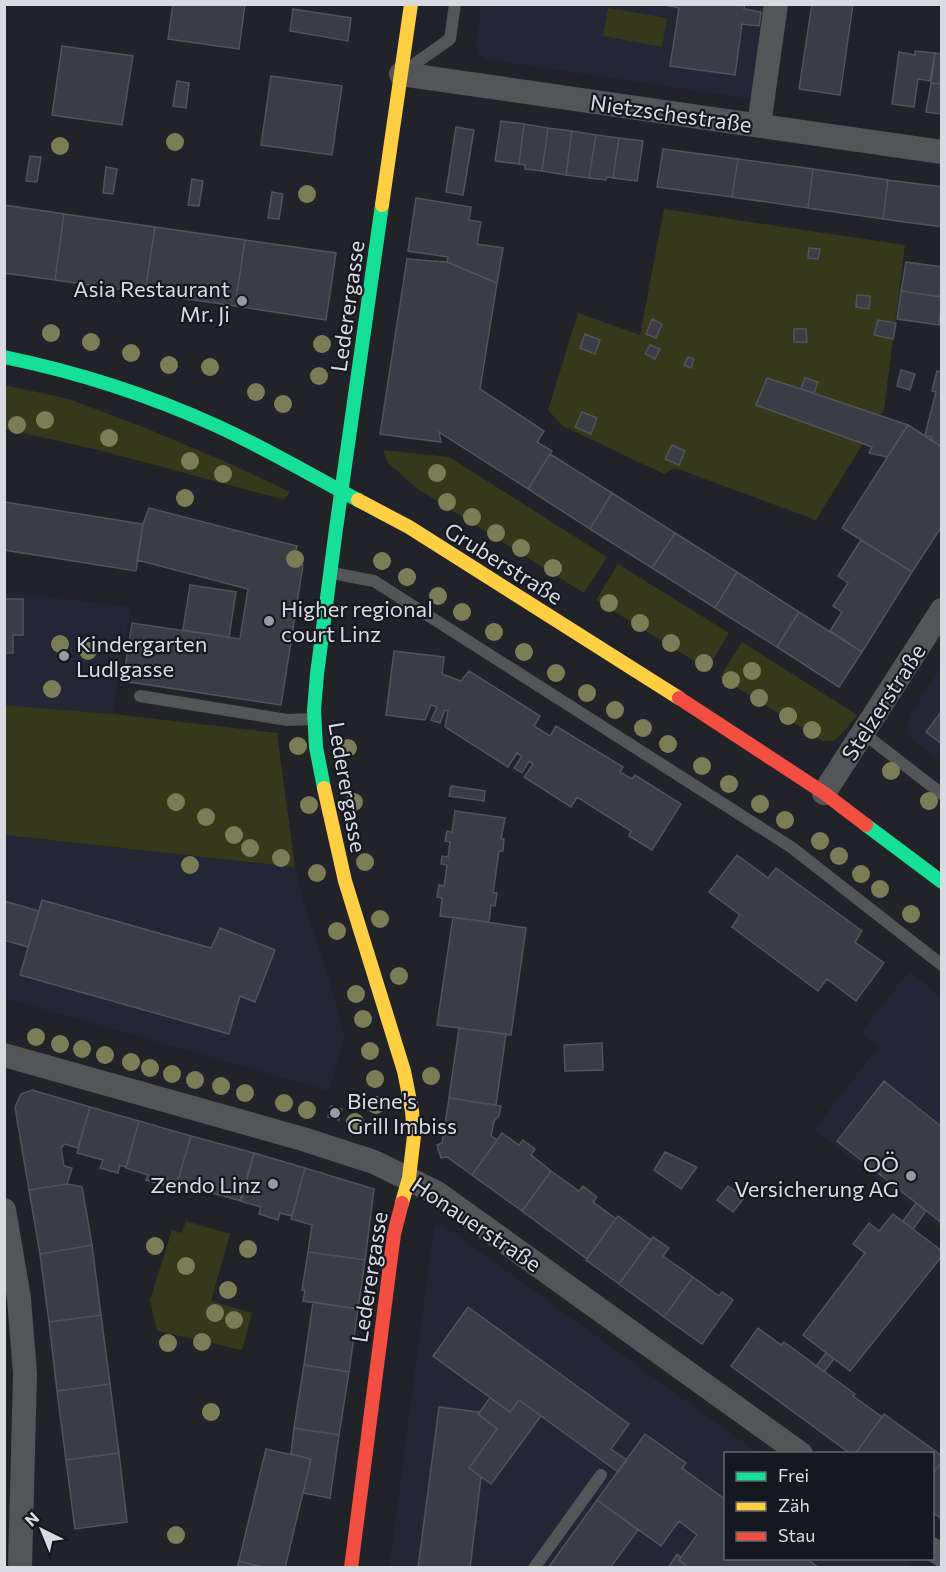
<svg xmlns="http://www.w3.org/2000/svg" width="946" height="1572" viewBox="0 0 946 1572" font-family="Commissioner,sans-serif">
  <style>
    .built { fill: #232634 }
    .green { fill: #36381b }
    .building { fill: #3a3c46; stroke: #535458; stroke-width: 1.5 }
    .lines { fill: none; stroke-linecap: round; stroke-linejoin: round }
    .lane { stroke: #545557; stroke-width: 12 }
    .street { stroke: #545557; stroke-width: 24 }
    .fast { stroke: #16e098; stroke-width: 14 }
    .slow { stroke: #ffcf43; stroke-width: 14 }
    .jam { stroke: #f24e42; stroke-width: 14 }
    .tree { fill: #7b7d57 }
    .poi-dot { fill: #999ba0; stroke: #161821; stroke-width: 2 }
    .labels { text-anchor: middle; dominant-baseline: central; stroke-width: 4.5; stroke-linejoin: round; paint-order: stroke }
    .street-label { font-size: 22px; fill: #d9dbe1; stroke: #161821 }
    .poi-label { font-size: 22px; fill: #d9dbe1; stroke: #161821; text-anchor: end }
  </style>
  <rect width="100%" height="100%" fill="#222328"/>
  <path class="built" d="M481 5H765L751 99 485 59 478 54 476 48Z
    M4 592 131 607 113 714 5 705Z
    M941 666V762L912 739 909 734 907 726 910 715Z
    M4 835 295 867 305 907 328 975 344 1037 329 1091 5 998Z
    M909 971 941 997V1229L814 1130 878 1047 861 1033Z
    M442 1224 758 1453 726 1454V1558H902L915 1567 389 1568 434 1226Z"/>
  <path class="green" d="M608 8 667 18 662 47 603 36Z
    M664 209 905 245 884 409 816 520 675 468 664 474 563 426 548 410 578 313 640 335Z
    M4 385 69 399 148 429 233 465 290 492 286 498 281 499 99 450 5 429Z
    M383 450 449 457 607 557 584 593 418 489 388 463Z
    M618 564 729 633 707 669 596 600Z
    M742 642 857 715 842 734 834 741H823L720 677Z
    M5 705 113 714 277 733 295 867 5 835Z
    M186 1221 230 1234 211 1301 252 1313 242 1350 157 1331 150 1300 172 1230 182 1233Z"/>
  <path class="building" d="M173 4H245L239 49 168 39Z
    M660 4H745L744 9 761 12 759 26 742 24 735 75 670 66 679 8Z
    M812 4H853L840 95 799 89Z
    M293 9 351 18 348 41 290 31Z
    M62 46 133 56 122 125 52 115Z
    M915 51 935 53 930 81 918 79 914 107 892 104 899 52 915 55Z
    M935 53 942 54V84L931 83Z
    M271 76 342 86 332 155 261 145Z
    M177 81 189 83 186 108 173 106Z
    M931 83 942 84V114L926 112Z
    M501 121 524 124 519 164 495 161Z
    M524 124 548 128 542 171 525 169V165L519 164Z
    M456 127 474 130 463 195 446 192Z
    M548 128 572 131 566 175 542 171Z
    M572 131 596 135 589 178 566 175Z
    M596 135 619 138 613 178 607 177 606 180 589 178Z
    M619 138 643 141 637 181 613 178Z
    M663 149 738 159 732 197 657 187Z
    M30 156 41 157 37 182 26 181Z
    M738 159 813 169 808 208 732 197Z
    M106 167 117 169 113 194 103 193Z
    M813 169 888 180 883 219 808 208Z
    M192 179 203 181 199 206 188 205Z
    M888 180 942 187V227L883 219Z
    M272 192 283 194 279 219 268 218Z
    M416 198 471 207 469 220 481 222 477 244 503 248 497 283 447 262 448 257 408 251Z
    M4 205 64 214 55 280 4 273Z
    M64 214 155 227 145 293 55 280Z
    M155 227 245 240 235 306 145 293Z
    M245 240 336 253 326 320 235 306Z
    M809 248 820 249 818 259 808 258Z
    M407 259 447 262 497 283 480 389 544 431 537 442 552 451 528 489 439 432 441 442 380 434Z
    M906 262 942 267V297L901 291Z
    M901 291 942 297 939 325 897 319Z
    M857 295 870 296 869 309 856 307Z
    M652 319 662 324 656 338 646 334Z
    M878 320 896 323 893 339 874 335Z
    M794 329H806L807 342H794Z
    M585 334 600 340 595 354 580 348Z
    M650 345 660 349 655 359 645 354Z
    M688 357 694 359 691 368 684 365Z
    M901 370 915 374 910 390 897 386Z
    M937 371 942 372V447L931 440 932 437 925 435 936 392 932 391Z
    M767 378 801 389 908 425 887 457 869 453 872 447 756 405Z
    M805 378 818 382 814 393 801 389Z
    M582 412 597 418 591 434 575 427Z
    M908 425 942 447V526L912 572 842 528Z
    M672 445 685 451 679 465 665 459Z
    M550 454 612 493 590 529 528 489Z
    M612 493 675 533 652 568 590 529Z
    M4 502 143 524 136 571 4 550Z
    M149 508 297 546 292 562 303 565 281 705 123 681 132 623 240 639 248 589 137 560 143 524Z
    M675 533 737 572 715 608 652 568Z
    M861 540 912 572 862 652 830 631 842 612 833 606 848 583 838 576Z
    M737 572 799 612 777 647 715 608Z
    M190 585 236 592 229 637 183 630Z
    M4 599H23V635H13V653H4Z
    M799 612 862 652 839 687 777 647Z
    M394 651 444 657 442 674 461 681 469 671 540 716 534 726 550 736 556 726 623 767 620 772 632 779 635 775 681 804 652 850 629 836 631 831 577 797 571 807 524 777 533 764 529 761 522 773 514 768 522 756 517 753 508 767 445 727 448 711 445 710 440 723 431 720 437 707 431 705 425 720 386 715Z
    M942 711V744L926 732Z
    M451 786 485 791 484 801 449 796Z
    M455 811 505 818 501 839H504L503 851H499L493 893H497L495 906 491 905 489 922 440 916 442 898 437 897 439 885 444 886 447 865 441 864 442 856 448 857 450 842 445 841 447 831 452 832Z
    M737 855 768 878 776 868 862 931 855 942 884 963 856 1001 827 979 818 991 732 927 740 915 709 892Z
    M42 900 211 948 220 928 275 950 255 1002 240 996 229 1034 20 975Z
    M4 901 39 911 28 947 4 940Z
    M453 917 526 928 511 1035 437 1025Z
    M459 1028 506 1034 496 1105 449 1098Z
    M602 1043 603 1070 565 1071 564 1045Z
    M884 1081 942 1127V1223L837 1141Z
    M32 1090 90 1107 78 1148 65 1144 61 1148 64 1166 72 1168 67 1184 29 1190 15 1107 21 1094Z
    M449 1098 501 1106 499 1116 494 1121 491 1136 497 1140 472 1175 447 1157 441 1158 437 1145 442 1143Z
    M331 1106 342 1109 339 1120 328 1117Z
    M90 1107 139 1121 126 1167 120 1165 118 1173 100 1168 103 1160 77 1153Z
    M139 1121 191 1136 177 1183 165 1179 163 1185 146 1180 148 1175 126 1168Z
    M502 1133 519 1145 523 1140 535 1149 531 1155 551 1171 522 1211 472 1175Z
    M191 1136 254 1153 241 1201 177 1183Z
    M665 1152 697 1167 681 1189 654 1170Z
    M254 1153 305 1168 292 1216 280 1213 278 1220 259 1214 261 1207 240 1201Z
    M305 1168 374 1189 365 1260 308 1252 312 1225 291 1219Z
    M551 1171 579 1191 583 1186 597 1197 593 1202 616 1219 587 1259 522 1211Z
    M67 1184 82 1187 92 1245 40 1254 29 1190Z
    M728 1186 744 1198 733 1212 717 1200Z
    M916 1203 926 1211 913 1229 903 1221Z
    M893 1214 942 1251V1256L850 1371 803 1335 865 1253 853 1244 869 1223 879 1231Z
    M618 1216 651 1240 619 1284 586 1260Z
    M653 1237 669 1248 663 1256 693 1277 664 1317 619 1284Z
    M92 1245 101 1315 49 1322 40 1254Z
    M308 1252 365 1260 358 1309 303 1301 305 1290H302Z
    M693 1277 719 1296 722 1292 733 1300 702 1344 664 1317Z
    M313 1302 358 1309 349 1372 304 1365Z
    M468 1307 629 1424 611 1449 627 1460 618 1472 519 1400 510 1412 433 1356Z
    M101 1315 110 1384 57 1391 49 1322Z
    M758 1328 781 1345 784 1342 855 1394 853 1396 882 1417 855 1454H851L731 1366Z
    M826 1353 834 1359 824 1372 816 1366Z
    M304 1365 349 1372 339 1435 294 1428Z
    M110 1384 119 1453 66 1460 57 1391Z
    M490 1398 510 1412 519 1400 541 1416 491 1484 469 1468 497 1429 478 1414Z
    M439 1407 479 1412 478 1414 497 1429 469 1468 481 1477 470 1568H418Z
    M884 1414 942 1456V1462L932 1474V1454H855Z
    M294 1428 339 1435 330 1498 303 1493 311 1459 291 1454Z
    M645 1434 686 1463 682 1468 726 1500V1558H806L819 1568H689L679 1560 697 1535 679 1521 661 1546 597 1500Z
    M266 1449 311 1459 285 1568H266L239 1561Z
    M119 1453 127 1522 75 1529 66 1460Z
    M942 1462V1519L932 1512V1474Z
    M597 1500 638 1530 610 1568H548Z
    M677 1554 681 1557 679 1560 689 1568H668Z
    M239 1561 266 1568H237Z"/>
  <g class="lines">
    <path class="lane" d="M406 70 450 39 455 4
      M332 573 374 581 791 847 942 965
      M140 696 287 720 314 719
      M863 733 942 794
      M534 1568 601 1475"/>
    <path class="street" d="M401 74 942 152
      M759 125 776 4
      M824 793 942 610
      M4 1055 303 1139 374 1162 437 1193 801 1454
      M4 1210 19 1298 25 1374 20 1568
      M932 1549 942 1555"/>
    <path class="fast" d="M4 357C77 372 149 395 217 426 265 448 311 475 358 500
      M324 788 316 747 314 710 317 674 336 529 382 205
      M866 825 942 882"/>
    <path class="slow" d="M382 205 411 4
      M358 500 409 527 679 698
      M324 788 345 881 404 1071 412 1111 414 1136 409 1178 402 1203"/>
    <path class="jam" d="M679 698 824 793 866 825
      M351 1568 394 1234 402 1203"/>
  </g>
  <g class="tree">
    <circle cx="175" cy="142" r="9"/>
    <circle cx="60" cy="146" r="9"/>
    <circle cx="307" cy="194" r="9"/>
    <circle cx="51" cy="333" r="9"/>
    <circle cx="91" cy="342" r="9"/>
    <circle cx="322" cy="344" r="9"/>
    <circle cx="131" cy="353" r="9"/>
    <circle cx="169" cy="365" r="9"/>
    <circle cx="210" cy="367" r="9"/>
    <circle cx="319" cy="376" r="9"/>
    <circle cx="256" cy="392" r="9"/>
    <circle cx="283" cy="404" r="9"/>
    <circle cx="45" cy="420" r="9"/>
    <circle cx="17" cy="425" r="9"/>
    <circle cx="109" cy="438" r="9"/>
    <circle cx="190" cy="461" r="9"/>
    <circle cx="437" cy="473" r="9"/>
    <circle cx="223" cy="474" r="9"/>
    <circle cx="185" cy="498" r="9"/>
    <circle cx="447" cy="502" r="9"/>
    <circle cx="472" cy="517" r="9"/>
    <circle cx="496" cy="533" r="9"/>
    <circle cx="521" cy="548" r="9"/>
    <circle cx="295" cy="559" r="9"/>
    <circle cx="382" cy="561" r="9"/>
    <circle cx="553" cy="568" r="9"/>
    <circle cx="407" cy="577" r="9"/>
    <circle cx="438" cy="596" r="9"/>
    <circle cx="609" cy="603" r="9"/>
    <circle cx="462" cy="612" r="9"/>
    <circle cx="640" cy="623" r="9"/>
    <circle cx="494" cy="632" r="9"/>
    <circle cx="671" cy="643" r="9"/>
    <circle cx="60" cy="644" r="9"/>
    <circle cx="88" cy="651" r="9"/>
    <circle cx="524" cy="652" r="9"/>
    <circle cx="704" cy="663" r="9"/>
    <circle cx="752" cy="671" r="9"/>
    <circle cx="556" cy="673" r="9"/>
    <circle cx="731" cy="680" r="9"/>
    <circle cx="52" cy="689" r="9"/>
    <circle cx="587" cy="693" r="9"/>
    <circle cx="759" cy="698" r="9"/>
    <circle cx="615" cy="710" r="9"/>
    <circle cx="788" cy="716" r="9"/>
    <circle cx="643" cy="728" r="9"/>
    <circle cx="812" cy="730" r="9"/>
    <circle cx="668" cy="744" r="9"/>
    <circle cx="298" cy="746" r="9"/>
    <circle cx="348" cy="748" r="9"/>
    <circle cx="702" cy="766" r="9"/>
    <circle cx="891" cy="771" r="9"/>
    <circle cx="729" cy="784" r="9"/>
    <circle cx="929" cy="801" r="9"/>
    <circle cx="176" cy="802" r="9"/>
    <circle cx="354" cy="802" r="9"/>
    <circle cx="760" cy="804" r="9"/>
    <circle cx="309" cy="805" r="9"/>
    <circle cx="206" cy="817" r="9"/>
    <circle cx="785" cy="820" r="9"/>
    <circle cx="234" cy="835" r="9"/>
    <circle cx="820" cy="841" r="9"/>
    <circle cx="250" cy="848" r="9"/>
    <circle cx="839" cy="856" r="9"/>
    <circle cx="281" cy="858" r="9"/>
    <circle cx="365" cy="862" r="9"/>
    <circle cx="190" cy="865" r="9"/>
    <circle cx="317" cy="873" r="9"/>
    <circle cx="861" cy="874" r="9"/>
    <circle cx="880" cy="889" r="9"/>
    <circle cx="911" cy="914" r="9"/>
    <circle cx="380" cy="919" r="9"/>
    <circle cx="337" cy="931" r="9"/>
    <circle cx="399" cy="976" r="9"/>
    <circle cx="356" cy="994" r="9"/>
    <circle cx="363" cy="1019" r="9"/>
    <circle cx="36" cy="1037" r="9"/>
    <circle cx="60" cy="1044" r="9"/>
    <circle cx="82" cy="1049" r="9"/>
    <circle cx="370" cy="1051" r="9"/>
    <circle cx="105" cy="1055" r="9"/>
    <circle cx="131" cy="1062" r="9"/>
    <circle cx="150" cy="1068" r="9"/>
    <circle cx="172" cy="1074" r="9"/>
    <circle cx="431" cy="1076" r="9"/>
    <circle cx="375" cy="1079" r="9"/>
    <circle cx="195" cy="1080" r="9"/>
    <circle cx="221" cy="1086" r="9"/>
    <circle cx="245" cy="1093" r="9"/>
    <circle cx="284" cy="1103" r="9"/>
    <circle cx="376" cy="1105" r="9"/>
    <circle cx="307" cy="1110" r="9"/>
    <circle cx="355" cy="1122" r="9"/>
    <circle cx="155" cy="1246" r="9"/>
    <circle cx="248" cy="1249" r="9"/>
    <circle cx="186" cy="1266" r="9"/>
    <circle cx="228" cy="1290" r="9"/>
    <circle cx="215" cy="1313" r="9"/>
    <circle cx="234" cy="1320" r="9"/>
    <circle cx="202" cy="1342" r="9"/>
    <circle cx="168" cy="1343" r="9"/>
    <circle cx="211" cy="1412" r="9"/>
    <circle cx="176" cy="1535" r="9"/>
  </g>
  <g class="poi-dot">
    <circle cx="242" cy="301" r="6"/>
    <circle cx="269" cy="621" r="6"/>
    <circle cx="64" cy="656" r="6"/>
    <circle cx="335" cy="1113" r="6"/>
    <circle cx="911" cy="1176" r="6"/>
    <circle cx="273" cy="1184" r="6"/>
  </g>
  <g class="labels">
    <g class="street-label">
      <text transform="translate(671 113) rotate(8)">Nietzschestraße</text>
      <text transform="translate(347 306) rotate(-82)">Lederergasse</text>
      <text transform="translate(504 563) rotate(32)">Gruberstraße</text>
      <text transform="translate(883 702) rotate(-57)">Stelzerstraße</text>
      <text transform="translate(348 787) rotate(80)">Lederergasse</text>
      <text transform="translate(477 1224) rotate(34)">Honauerstraße</text>
      <text transform="translate(369 1277) rotate(-81)">Lederergasse</text>
    </g>
    <g class="poi-label">
      <text x="230" y="288">Asia Restaurant<tspan x="230" dy="25">Mr. Ji</tspan></text>
      <text x="281" y="608" text-anchor="start">Higher regional<tspan x="281" dy="25">court Linz</tspan></text>
      <text x="76" y="643" text-anchor="start">Kindergarten<tspan x="76" dy="25">Ludlgasse</tspan></text>
      <text x="347" y="1100" text-anchor="start">Biene's<tspan x="347" dy="25">Grill Imbiss</tspan></text>
      <text x="899" y="1163">OÖ<tspan x="899" dy="25">Versicherung AG</tspan></text>
      <text x="261" y="1184">Zendo Linz</text>
    </g>
  </g>
  <rect width="946" height="1572" fill="none" stroke="#d9dbe1" stroke-width="12"/>
  <rect x="724" y="1452" width="210" height="108" fill="#161821" stroke="#64666e" stroke-width="1.5"/>
  <rect x="736" y="1472" width="30" height="9" fill="#16e098" stroke="#64666e" stroke-width="1.5"/>
  <text x="778" y="1482" font-size="18" fill="#d9dbe1">Frei</text>
  <rect x="736" y="1502" width="30" height="9" fill="#ffcf43" stroke="#64666e" stroke-width="1.5"/>
  <text x="778" y="1512" font-size="18" fill="#d9dbe1">Zäh</text>
  <rect x="736" y="1532" width="30" height="9" fill="#f24e42" stroke="#64666e" stroke-width="1.5"/>
  <text x="778" y="1542" font-size="18" fill="#d9dbe1">Stau</text>
  <g transform="translate(42 1530) rotate(317)" stroke="#161821" stroke-width="4.5" paint-order="stroke">
  <path d="M0-4.5L10 22L0 15L-10 22Z" fill="#d9dbe1"/>
  <text y="-9" font-size="16" font-weight="bold" text-anchor="middle" fill="#d9dbe1">N</text>
  </g>
</svg>
